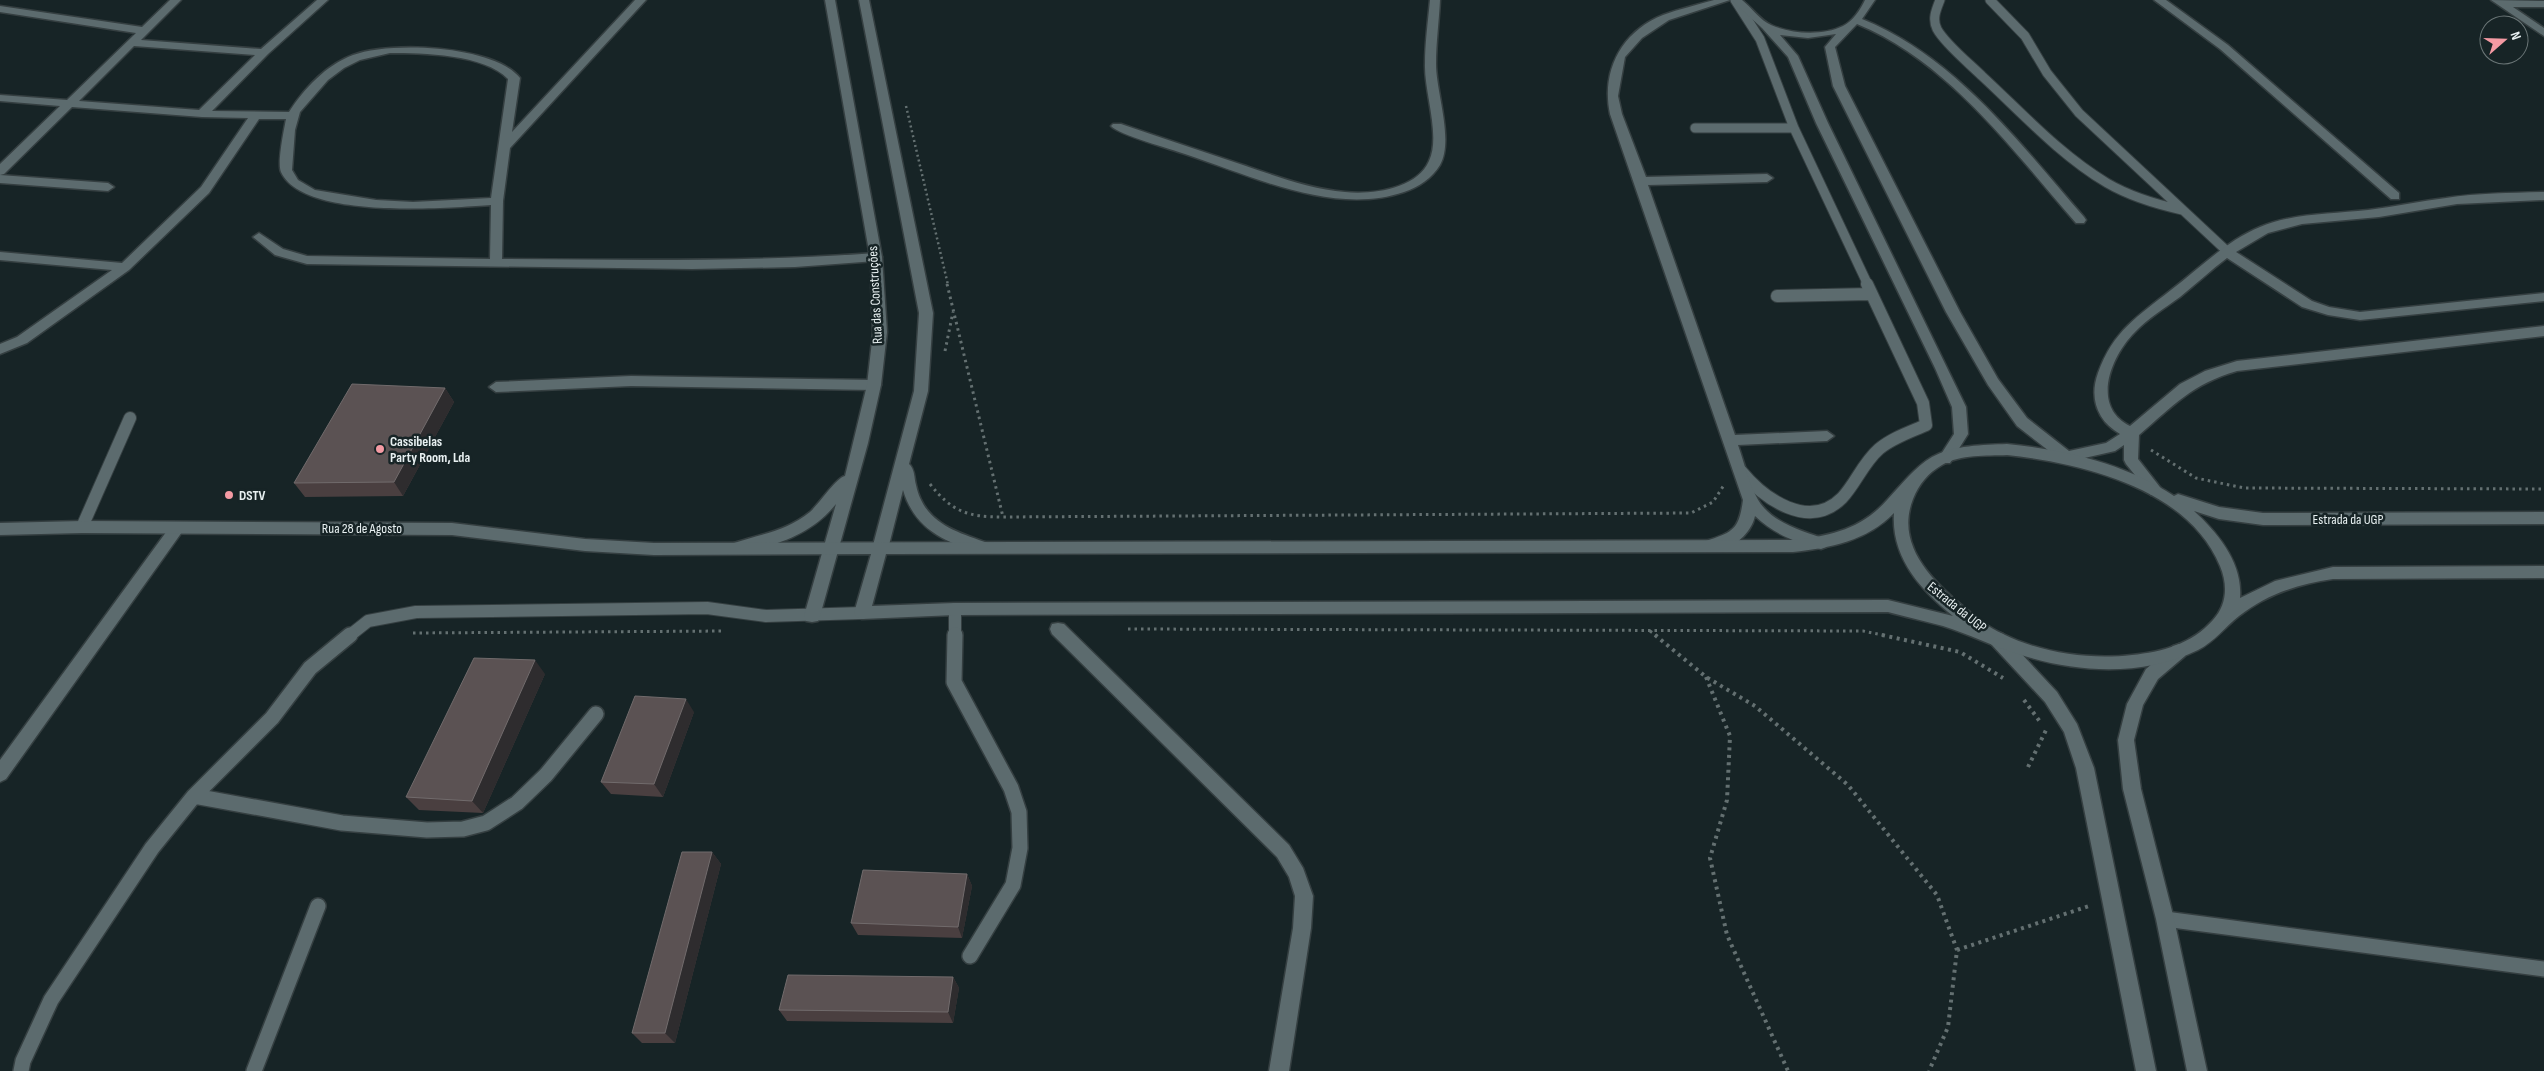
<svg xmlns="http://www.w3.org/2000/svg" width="2544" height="1071" viewBox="0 0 2544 1071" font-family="'Sofia Sans Condensed',sans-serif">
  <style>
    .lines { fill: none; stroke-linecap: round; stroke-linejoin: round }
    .service-far2-casing { stroke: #353f41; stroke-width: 11 }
    .service-far1-casing { stroke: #353f41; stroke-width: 14 }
    .service-casing { stroke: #353f41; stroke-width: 18 }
    .minor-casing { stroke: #353f41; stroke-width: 3 }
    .tertiary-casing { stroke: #353f41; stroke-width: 3 }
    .secondary-casing { stroke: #353f41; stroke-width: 3 }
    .path-far2 { stroke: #647071; stroke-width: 2.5; stroke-dasharray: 2 3; stroke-linecap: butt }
    .path-far1 { stroke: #647071; stroke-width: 3; stroke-dasharray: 2.5 4; stroke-linecap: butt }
    .path { stroke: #647071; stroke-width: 4; stroke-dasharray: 3 4.5; stroke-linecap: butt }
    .service-far2 { stroke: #5c6b6e; stroke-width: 9 }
    .service-far1 { stroke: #5c6b6e; stroke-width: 12 }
    .service { stroke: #5c6b6e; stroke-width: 15 }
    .minor { fill: #5c6b6e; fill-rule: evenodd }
    .tertiary { fill: #5c6b6e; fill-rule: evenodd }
    .secondary { fill: #5c6b6e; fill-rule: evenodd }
    .wall { fill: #4a3f40 }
    .shaded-wall { fill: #2e2c2e }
    .building { fill: #5b5253; stroke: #716b6c }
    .poi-dot { fill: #f49aa3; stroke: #172426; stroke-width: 2 }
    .labels { text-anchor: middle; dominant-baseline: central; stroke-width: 5; stroke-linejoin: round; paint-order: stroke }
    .street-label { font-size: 14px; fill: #e8f0f1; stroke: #172426 }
    .poi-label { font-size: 14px; font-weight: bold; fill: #e8f0f1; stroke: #172426; text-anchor: start }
  </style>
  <rect width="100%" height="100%" fill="#172426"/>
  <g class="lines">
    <g class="service-far2-casing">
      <path id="service-far2" d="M1735 0 1760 39 1794 128 1868 285
        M1940 0C1936 10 1932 19 1937 29 1945 44 1970 64 1982 76 2022 113 2060 155 2107 183 2131 197 2155 204 2182 210
        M1990 0 2025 36 2047 73 2079 113 2229 253
        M1695 128H1794"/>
    </g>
    <g class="service-far1-casing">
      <path id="service-far1" d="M1777 296 1870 294
        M1741 471C1764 499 1809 531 1842 498 1856 483 1863 463 1879 449 1892 438 1910 432 1926 425L1923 403 1867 284
        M82 527 130 418
        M349 636 368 621 416 612 707 608 766 616 862 613
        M955 636V609"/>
    </g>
    <g class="service-casing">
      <path id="service" d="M955 635 954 682 1011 788 1019 812 1020 848 1013 885 970 956
        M194 796 342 823 427 830 463 829 486 823 517 803 546 775 596 714
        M2165 919 2544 969
        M21 1071 23 1061 51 1000 152 848 194 796 272 718 310 668 350 635
        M254 1071 318 906"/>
    </g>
    <g class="minor-casing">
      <path id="minor" d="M170 0H181L141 40 261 49 317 0H328L268 54 212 111 289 112C304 89 326 65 353 55 390 41 494 45 520 78L512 132 635 0H646L510 148 503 201 502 259C627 260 751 262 876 253L882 257 876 261 795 267 692 269 307 264 275 255 253 237 259 233 283 249 307 256 490 259 491 205C446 208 303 220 281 172 277 163 284 130 286 119H259L209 193 129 270 27 343 0 354V344L17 337 112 270 0 260V252L122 263 201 187 248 118 202 117 72 107 4 174 0 175V164L60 106 0 101V95L67 100 136 33 0 12V6L142 27ZM134 46 255 55 199 110 79 101ZM390 53C423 53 484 54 508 79L491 198 413 202 376 200 315 190 298 180 292 170 295 130 300 112 328 80 344 68 360 60Z
        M1430 0H1440C1439 21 1436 43 1436 64 1436 92 1454 140 1440 165 1432 178 1419 187 1404 192 1334 216 1252 176 1185 154 1171 149 1119 135 1111 126L1113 124H1121C1161 138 1202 151 1243 165 1276 176 1310 189 1345 192 1371 195 1417 189 1429 161 1441 136 1424 92 1425 64 1425 43 1428 21 1430 0Z
        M1714 0H1730L1669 20 1642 38 1625 57 1618 96 1622 114 1646 177 1767 174 1773 178 1767 182 1648 185 1735 435 1827 431 1834 436 1827 441 1738 445C1744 462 1748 480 1756 496 1768 522 1802 531 1826 539L1829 543 1826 547 1821 549C1796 543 1774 534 1755 516 1751 535 1727 556 1706 549L1703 545 1706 541C1733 532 1739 530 1743 500L1610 114C1601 71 1621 32 1663 15 1679 9 1697 5 1714 0Z
        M1731 0H1742C1751 7 1761 21 1771 25 1791 34 1823 36 1843 26 1852 22 1861 9 1865 0H1875L1862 19C1956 57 2020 144 2084 217L2086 220 2084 223H2076C2013 151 1948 61 1857 24L1835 47 1845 86 1960 312 1998 379 2027 418 2069 451 2106 443 2120 434C2097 421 2089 398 2098 373 2113 331 2137 317 2171 290 2200 268 2226 241 2260 227 2294 213 2332 214 2368 210 2394 207 2420 201 2446 198 2478 193 2511 193 2544 192V200L2457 204 2379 217 2302 224 2268 233 2236 252 2312 301 2329 307 2360 312 2544 293V301L2360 320 2328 315 2302 307 2227 258C2211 270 2196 284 2180 297 2165 308 2148 318 2135 332 2110 357 2091 407 2130 426L2180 384 2205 371 2237 361 2544 326V336L2237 371C2192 384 2174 405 2139 435L2138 459 2163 491 2161 495H2151L2126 464 2124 460V445L2115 451 2067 462 2062 461 2017 426 1988 385 1946 312 1833 86 1825 47 1836 34 1808 38 1780 35 1798 56 1828 123 1966 407 1968 434 1950 463H1940L1938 459 1954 434 1952 407 1935 368 1816 123 1788 57 1762 28Z
        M2154 0H2166L2228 45 2399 193V199H2391L2220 49Z
        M2491 0 2544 1V7H2513L2544 28V36Z
        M0 175 108 183 114 187 108 191 0 183Z
        M631 376 874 380 881 385 874 390 631 386 496 392 489 387 496 382Z
        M177 522 182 524 184 528 182 532 6 779 0 782V760L172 524Z
        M1058 623 1064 624 1289 845 1303 868 1313 896 1311 928 1289 1071H1269L1293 928 1295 896 1289 877 1277 857 1052 634 1050 629 1052 624Z"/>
    </g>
    <g class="tertiary-casing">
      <path id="tertiary" d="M825 0H835L882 257 887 332 881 385 868 443 820 616 818 621 812 622 806 621 804 616 836 504C812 534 776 546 739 553L734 551 731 547 734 543C761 534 787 531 810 512 819 504 836 478 845 476L867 385 873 332 870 257Z
        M859 0H869L933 313 928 391 909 464C915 469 914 478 916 485 924 523 956 532 988 543L991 547 988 551 983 553C946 543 915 530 903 490L888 549 885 553H875L872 549 914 391 919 313Z
        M1997 632 2003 634 2057 692 2077 724 2094 768 2156 1071H2136L2076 768 2064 732 2045 702 1991 644 1989 639 1991 634Z
        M2179 644 2185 646 2187 651 2185 656 2158 679 2143 705 2134 740 2141 789 2174 919 2207 1071H2187L2156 919 2123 789 2118 740 2127 704 2146 669 2173 646Z"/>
    </g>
    <g class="secondary-casing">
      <path id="secondary" d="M2007 444C2065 450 2124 463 2174 496L2178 494 2219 507 2263 513 2544 512V524L2263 525 2219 519 2194 511C2218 533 2243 563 2240 598L2275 581 2333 567 2544 566V578L2333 579C2298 584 2267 594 2239 616 2225 627 2214 642 2198 650 2142 677 2076 673 2018 654 1992 646 1969 634 1943 626 1925 621 1906 617 1888 612L955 615 862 619 856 617 854 613 871 554 654 555 585 551 452 535 82 533 0 535V523L82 521 452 523 585 539 654 543 1793 540C1831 536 1862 529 1888 499 1901 485 1915 467 1932 457 1954 445 1983 445 2007 444ZM2007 455C2081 463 2188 488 2220 566 2228 585 2227 605 2213 620 2192 644 2162 652 2132 655 2090 660 2041 653 2003 634 1989 628 1977 618 1965 608 1932 581 1895 545 1913 499 1919 484 1928 473 1942 465 1961 454 1986 456 2007 455ZM1894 513C1891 558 1921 590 1953 616L1888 600 955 603 872 606 886 554 1793 552C1830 548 1867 541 1894 513Z"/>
    </g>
    <path class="path-far2" d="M906 106 948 285"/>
    <path class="path-far1" d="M947 284 1003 517
      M945 351 953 312
      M2151 450 2196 478 2244 488 2544 489
      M930 484C952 512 968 517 1003 517L1691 513 1713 502 1724 485
      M1128 629 1863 631 1888 636
      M1650 631 1657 636
      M413 633 725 631"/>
    <path class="path" d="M1655 635 1706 677 1755 706 1848 785 1937 895 1957 950 1948 1027 1929 1071
      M1882 635 1960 652 2003 678
      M1706 677 1730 736 1727 800 1710 858 1727 935 1788 1071
      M2024 700 2041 723
      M2028 767 2046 730
      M1957 950 2092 905"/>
    <use href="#service-far2" class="service-far2"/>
    <use href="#service-far1" class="service-far1"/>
    <use href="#service" class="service"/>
    <use href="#minor" class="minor"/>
    <use href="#tertiary" class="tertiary"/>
    <use href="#secondary" class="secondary"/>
  </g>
  <path class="wall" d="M445 388 454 402 403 496 305 497 294 483Z
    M545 674 483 813 419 810 406 797Z
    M694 712 663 797 611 794 601 782Z
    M712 852 721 864 675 1043H642L632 1033Z
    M967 874 972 886 962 938 858 935 851 923Z
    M953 977 959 988 953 1023 787 1021 779 1010Z"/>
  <path class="shaded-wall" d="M445 388 454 402 403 496 394 482Z
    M535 660 545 674 483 813 472 801Z
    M686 699 694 712 663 797 654 784Z
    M712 852 721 864 675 1043 665 1033Z
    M967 874 972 886 962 938 958 927Z
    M953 977 959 988 953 1023 948 1012Z"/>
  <path class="building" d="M352 384 445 388 394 482 294 483Z
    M474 658 535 660 472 801 406 797Z
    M635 696 686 699 654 784 601 782Z
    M682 852H712L665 1033H632Z
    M863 870 967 874 958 927 851 923Z
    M788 975 953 977 948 1012 779 1010Z"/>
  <g class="poi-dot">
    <circle cx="380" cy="449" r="5"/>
    <circle cx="229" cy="495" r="5"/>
  </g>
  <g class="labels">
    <g class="street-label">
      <text transform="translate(875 295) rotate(-93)">Rua das Construções</text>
      <text x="2348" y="519">Estrada da UGP</text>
      <text x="362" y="528">Rua 28 de Agosto</text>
      <text transform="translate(1957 607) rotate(39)">Estrada da UGP</text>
    </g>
    <g class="poi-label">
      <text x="390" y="441">Cassibelas<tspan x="390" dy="16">Party Room, Lda</tspan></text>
      <text x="239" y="495">DSTV</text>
    </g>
  </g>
  <g transform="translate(2504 40) rotate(70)"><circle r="24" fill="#172426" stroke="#6b7677"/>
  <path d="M0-4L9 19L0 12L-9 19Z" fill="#f49aa3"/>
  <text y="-8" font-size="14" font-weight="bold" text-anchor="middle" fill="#e8f0f1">N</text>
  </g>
</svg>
